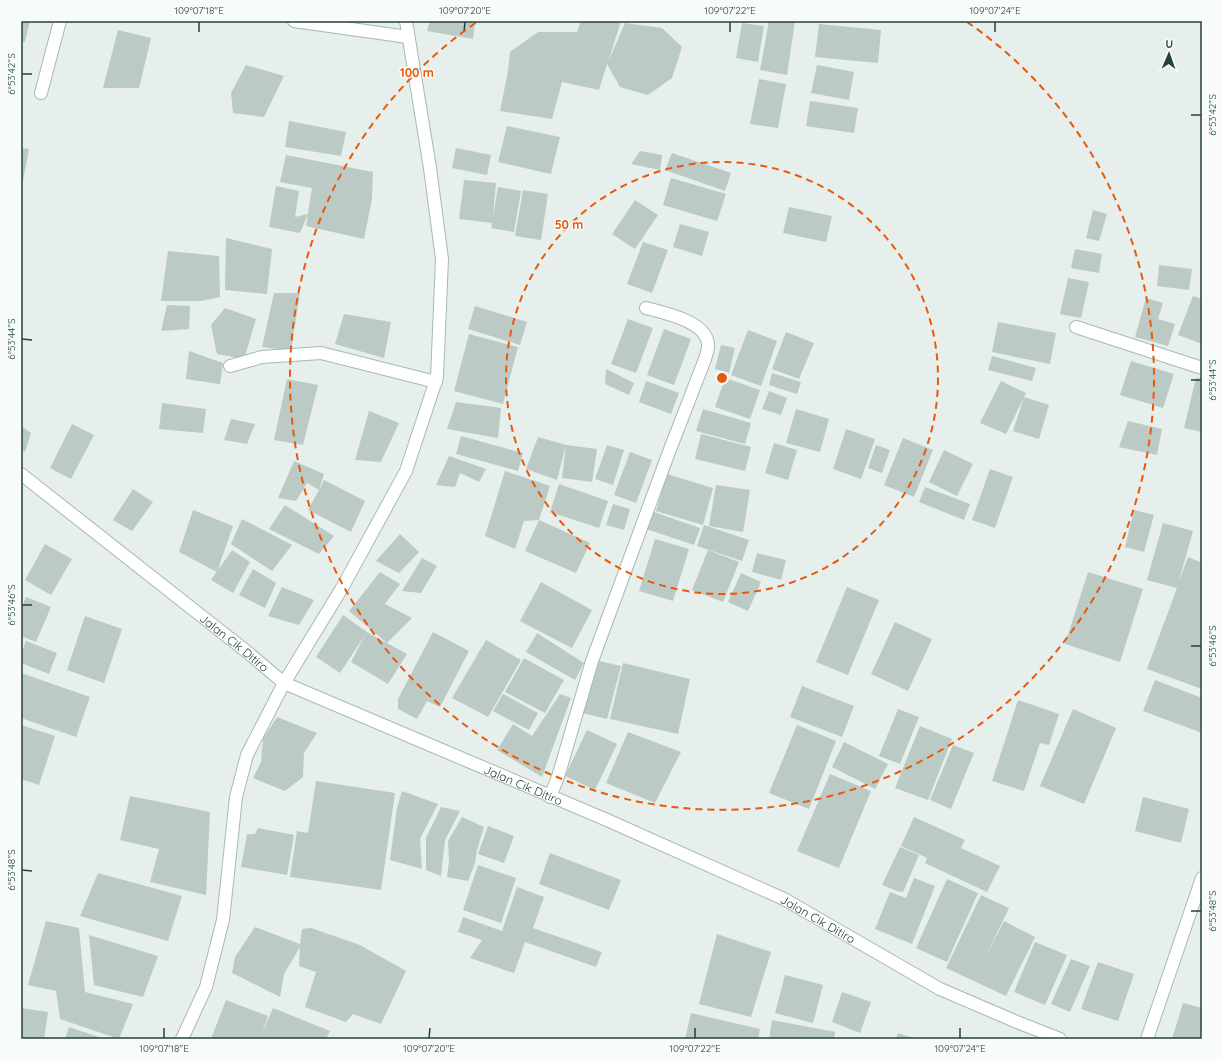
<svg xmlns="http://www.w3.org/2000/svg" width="1223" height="1060" viewBox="0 0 1223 1060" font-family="Quicksand,sans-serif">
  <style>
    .building { fill: #bbcac4 }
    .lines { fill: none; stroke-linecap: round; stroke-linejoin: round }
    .minor-casing { stroke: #a8b8b2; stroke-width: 14 }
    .minor { stroke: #fff; stroke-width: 12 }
    .ticks { fill: none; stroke: #24423a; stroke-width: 1.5 }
    .ring { fill: none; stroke: #e8590c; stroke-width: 2; stroke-dasharray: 7 5 }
    .labels { text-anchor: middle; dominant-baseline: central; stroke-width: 3; stroke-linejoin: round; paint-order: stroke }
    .street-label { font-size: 12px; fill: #24423a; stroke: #f7fbf9 }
    .centre { fill: #e8590c; stroke: #f7fbf9; stroke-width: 2 }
    .ring-label { font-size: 12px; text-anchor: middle; font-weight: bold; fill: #e8590c; stroke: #f7fbf9; stroke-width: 3; stroke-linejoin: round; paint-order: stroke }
    .neatline { fill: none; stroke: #24423a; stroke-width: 1.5 }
    .ticks-label { font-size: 10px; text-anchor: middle; fill: #24423a }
  </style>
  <rect width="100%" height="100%" fill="#e6efeb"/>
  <path class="building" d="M21 21H30L25 42 21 41Z
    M430 21H475L473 39 427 31Z
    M581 21H621L608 62 625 23 662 28 682 47 672 78 648 95 620 87 607 64 599 90 562 82 552 119 500 111 508 71 510 52 538 32H577Z
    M769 21H795L787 75 760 70Z
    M742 23 764 26 758 62 736 58Z
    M819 24 881 30 878 63 815 57Z
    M118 30 151 38 139 88H103Z
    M246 65 284 76 264 117 233 113 231 93Z
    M817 65 854 72 849 100 811 93Z
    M759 79 786 84 778 128 750 124Z
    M810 101 858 108 854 133 806 126Z
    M289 121 346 132 341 156 285 147Z
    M507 126 560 137 551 174 498 162Z
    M21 148 29 149 22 186H21Z
    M456 148 491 155 487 175 452 168Z
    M640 151 662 155 660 170 631 164Z
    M672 153 731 173 725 191 665 170Z
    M286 155 373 172 372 199 364 239 306 226 312 188 280 182Z
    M671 178 726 194 717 221 663 205Z
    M464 180 496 183 493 217 498 187 521 191 514 232 491 228 492 223 459 219Z
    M276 186 299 191 295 217 308 214 300 233 269 227Z
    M523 190 548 194 541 240 515 236Z
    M635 200 658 215 635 249 612 234Z
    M789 207 832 216 826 242 783 233Z
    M1093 210 1107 214 1099 241 1086 238Z
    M680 224 709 232 702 256 673 247Z
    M226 238 272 249 267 294 225 290Z
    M643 242 668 250 652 293 627 284Z
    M1075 249 1102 254 1099 273 1071 268Z
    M168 251 219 256 220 297 201 301H161Z
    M1159 265 1192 269 1189 290 1157 286Z
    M1068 278 1089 282 1081 318 1060 314Z
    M274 293H300L291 351 262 347Z
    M1193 296 1202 299V344L1178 335Z
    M1146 298 1163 303 1158 319 1175 324 1168 346 1135 337Z
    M167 305 190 306 189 329 161 331Z
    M475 306 527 322 520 345 468 329Z
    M225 308 256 319 244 359 217 354 211 325Z
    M344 314 391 322 384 358 335 344Z
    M628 319 653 328 636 373 611 364Z
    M998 322 1056 333 1050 364 992 352Z
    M664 329 691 339 674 385 647 375Z
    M748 330 777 341 761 386 731 375Z
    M786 332 814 343 799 379 772 369Z
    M469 334 518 347 503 404 454 391Z
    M721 345 735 348 729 373 715 369Z
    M189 351 223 363 220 384 186 379Z
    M992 356 1036 368 1032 381 988 370Z
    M1131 361 1174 374 1163 408 1120 395Z
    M606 369 634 383 629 395 605 384Z
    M772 373 801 382 797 394 769 385Z
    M725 378 760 390 750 419 715 407Z
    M1196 378 1202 379V432L1184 428Z
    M287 379 318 385 303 445 274 440Z
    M646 381 679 393 671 414 639 402Z
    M1001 381 1026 393 1006 434 980 423Z
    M769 391 787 398 781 415 762 409Z
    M1024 397 1049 405 1039 439 1013 431Z
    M456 402 501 408 498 438 447 429Z
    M162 403 206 409 203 433 159 429Z
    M703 409 751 423 745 444 696 431Z
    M796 409 829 419 820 452 786 443Z
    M369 411 399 423 381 462 355 460Z
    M231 419 255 424 247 444 224 440Z
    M1128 421 1162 429 1157 455 1119 447Z
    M72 424 94 435 71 479 50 468Z
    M21 426 31 433 25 452 21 450Z
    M846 429 875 439 861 479 833 469Z
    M701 434 751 447 745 471 695 459Z
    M461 436 523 453 518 471 456 454Z
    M538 437 566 445 557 480 526 469Z
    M903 438 933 450 914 497 884 485Z
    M774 443 797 450 788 480 765 473Z
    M566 445 597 449 592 482 562 478Z
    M607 445 624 450 613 485 595 479Z
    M876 445 890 450 882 473 868 468Z
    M944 450 973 464 957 496 929 482Z
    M630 452 652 460 636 503 614 495Z
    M449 456 486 469 479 482 460 473 455 487 436 485Z
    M294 461 324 474 319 490 324 480 365 501 351 532 308 510 319 490 307 483 296 501 278 498Z
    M990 469 1013 477 995 528 972 520Z
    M505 471 550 486 539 520 524 521 515 549 485 536Z
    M667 474 713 488 703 525 656 511Z
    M559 484 608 501 599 528 550 512Z
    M716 485 750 490 743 532 709 526Z
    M925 487 970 504 964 520 919 502Z
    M133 489 153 502 132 531 113 520Z
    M613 504 630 509 624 530 606 525Z
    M285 505 334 536 319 554 269 529Z
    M193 510 233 526 217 572 179 552Z
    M1134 510 1154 515 1144 552 1125 547Z
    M651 511 700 528 694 545 646 529Z
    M242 519 292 545 272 571 231 544Z
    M539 520 590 543 576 573 525 551Z
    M1163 523 1193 531 1178 584 1188 557 1202 563V689L1147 669 1177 588 1147 580Z
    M704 525 749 540 742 561 697 546Z
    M400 534 419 552 399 573 376 561Z
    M655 539 689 549 673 601 639 591Z
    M45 544 72 559 51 595 25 580Z
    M232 550 250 562 233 593 211 580Z
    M708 550 739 562 723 602 692 590Z
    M757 553 786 560 781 580 752 572Z
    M422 558 437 566 421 593 402 591Z
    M253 569 276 583 265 608 239 595Z
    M380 572 400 584 385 604 412 618 387 643 349 611Z
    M1088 572 1143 589 1120 662 1065 644Z
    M741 573 761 582 748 611 728 602Z
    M541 582 592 610 572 648 520 621Z
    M282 587 314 600 299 625 268 616Z
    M847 587 879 600 848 675 816 662Z
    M26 597 51 607 36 642 21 636V609Z
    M343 615 367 632 407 654 388 684 351 662 365 635 340 673 316 657Z
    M85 616 122 629 104 683 67 670Z
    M895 622 932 639 908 691 871 674Z
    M433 632 469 651 440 707 427 701 417 719 398 709V699Z
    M537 633 584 663 575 680 526 652Z
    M486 640 521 660 488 717 452 698Z
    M26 641 57 653 49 674 21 663V654Z
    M524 658 564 680 545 713 505 692Z
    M595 660 621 666 607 719 582 713Z
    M623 663 690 679 678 734 610 719Z
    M21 673 90 697 76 737 21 718Z
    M1155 680 1202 698V733L1143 711Z
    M802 686 854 706 842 737 790 717Z
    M503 694 538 713 529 730 493 711Z
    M560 694 571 698 542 777 497 750 513 724 532 736Z
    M1018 700 1059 714 1049 745 1040 743 1024 791 992 781Z
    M898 709 919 717 900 764 879 756Z
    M1073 709 1116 728 1084 804 1040 786Z
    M277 717 317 733 304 753 303 777 285 791 253 778 261 762 263 739Z
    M21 725 55 736 39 785 21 779Z
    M797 725 836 741 809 809 769 793Z
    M920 726 952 739 928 800 895 788Z
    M587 730 617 744 595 790 565 776Z
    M628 732 681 752 655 803 606 783Z
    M844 742 888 764 875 789 832 767Z
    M953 745 974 753 951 809 930 800Z
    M830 774 871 791 839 868 797 851Z
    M316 781 395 793 381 890 290 877 297 831 308 833Z
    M402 791 438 804 420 839 422 869 390 860 397 808Z
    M130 796 210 812 206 895 150 882 159 849 120 840Z
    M1143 797 1189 809 1181 843 1135 831Z
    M441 807 460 811 445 840 441 876 426 870V838Z
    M462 817 484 827 477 850 475 863 468 881 447 877 449 861 448 841Z
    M914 817 965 840 961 848 1000 866 987 892 925 863 927 858 901 846Z
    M488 826 514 836 504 863 478 854Z
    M258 828 294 835 287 875 241 867 247 834H255Z
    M900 847 919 855 903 892 897 891 882 885Z
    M550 853 621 880 609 910 539 884Z
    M478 865 516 878 501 923 463 910Z
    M98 873 182 896 168 941 80 916Z
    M914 878 935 886 912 944 875 929 890 892 906 898Z
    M947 879 978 893 947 962 916 948Z
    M517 887 544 897 533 928 602 952 596 967 525 942 514 973 470 958 482 940 458 932 463 917 502 931Z
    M981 895 1009 908 984 960 1004 921 1035 937 1006 996 946 968Z
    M46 921 79 928 85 992 133 1004 119 1039 60 1019 56 991 28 985Z
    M255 927 300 944 302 929 311 928 360 945 406 971 381 1024 353 1014 346 1022 305 1007 316 972 299 966 300 947 284 974 280 997 232 973 235 957Z
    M717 934 771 952 751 1017 699 1004Z
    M89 935 158 956 143 997 94 985Z
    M1035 942 1067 955 1045 1005 1014 992Z
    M1071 959 1090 966 1070 1012 1051 1004Z
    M1098 962 1134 974 1118 1021 1081 1009Z
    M785 975 823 985 813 1023 775 1013Z
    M842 992 871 1002 860 1033 832 1022Z
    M226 1000 268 1016 262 1034 273 1008 330 1031 327 1037 332 1039H211Z
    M1183 1003 1202 1008 1201 1039H1172Z
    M21 1008 48 1012 44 1039H21Z
    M691 1013 760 1029 758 1039H685Z
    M772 1020 835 1032 834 1039H769Z
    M69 1027 105 1039H65Z
    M898 1033 917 1039H896Z"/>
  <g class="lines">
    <g class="minor-casing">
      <g id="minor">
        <path d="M294 21 408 37"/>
        <path d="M41 93 60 21"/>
        <path d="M1076 327 1202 368"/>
        <path d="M230 366 262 357 321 353 436 382"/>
        <path id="s1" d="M21 474 246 651 284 683 607 820 784 899 940 989 1017 1022 1060 1039"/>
        <path d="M550 797 558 777 592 661 669 452 705 359C706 355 709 348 708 344 706 321 664 313 646 308"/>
        <path d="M182 1039 206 987 223 920 236 797 247 755 284 683 342 588 406 471 437 377 442 259 430 168 406 21"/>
        <path d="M1147 1039 1202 878"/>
      </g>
    </g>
    <use href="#minor" class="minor"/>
  </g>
  <path class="ticks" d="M199 32V22M464 32 465 22M730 32V22M995 32V22M22 74H32M1191 115H1201M22 339 32 340M1191 380H1201M22 605H32M1191 646H1201M22 870 32 871M1191 911H1201M164 1038V1028M429 1038 430 1028M695 1038V1028M960 1038V1028"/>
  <g class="ring">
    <circle cx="722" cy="378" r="216"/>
    <path d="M967 22A432 432 0 1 1 477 22"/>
  </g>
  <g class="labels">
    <g class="street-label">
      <text stroke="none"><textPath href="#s1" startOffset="272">Jalan Cik Ditiro</textPath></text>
      <text stroke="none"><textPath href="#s1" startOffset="596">Jalan Cik Ditiro</textPath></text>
      <text stroke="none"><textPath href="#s1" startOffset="920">Jalan Cik Ditiro</textPath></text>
    </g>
  </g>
  <circle cx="722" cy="378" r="6" class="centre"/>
  <g class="ring-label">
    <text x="417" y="77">100 m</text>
    <text x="569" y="229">50 m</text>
  </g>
  <rect width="1223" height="1060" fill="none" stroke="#f7fbf9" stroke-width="44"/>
  <g transform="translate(1169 54) rotate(2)" stroke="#f7fbf9" stroke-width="3" paint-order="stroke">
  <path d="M0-3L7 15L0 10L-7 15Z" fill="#24423a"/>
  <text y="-6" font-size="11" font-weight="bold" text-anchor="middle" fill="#24423a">U</text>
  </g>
  <rect x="22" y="22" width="1179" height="1016" class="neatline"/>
  <g class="ticks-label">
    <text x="199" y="14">109°07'18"E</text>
    <text x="465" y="14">109°07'20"E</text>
    <text x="730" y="14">109°07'22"E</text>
    <text x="995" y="14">109°07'24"E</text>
    <text transform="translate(11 74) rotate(-90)" y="4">6°53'42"S</text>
    <text transform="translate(1212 115) rotate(-90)" y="4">6°53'42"S</text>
    <text transform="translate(11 339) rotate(-90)" y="4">6°53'44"S</text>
    <text transform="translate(1212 380) rotate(-90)" y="4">6°53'44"S</text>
    <text transform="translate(11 605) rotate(-90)" y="4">6°53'46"S</text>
    <text transform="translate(1212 646) rotate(-90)" y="4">6°53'46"S</text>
    <text transform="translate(11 870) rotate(-90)" y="4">6°53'48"S</text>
    <text transform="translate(1212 911) rotate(-90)" y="4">6°53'48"S</text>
    <text x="164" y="1052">109°07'18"E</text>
    <text x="429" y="1052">109°07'20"E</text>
    <text x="695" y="1052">109°07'22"E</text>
    <text x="960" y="1052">109°07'24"E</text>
  </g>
</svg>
